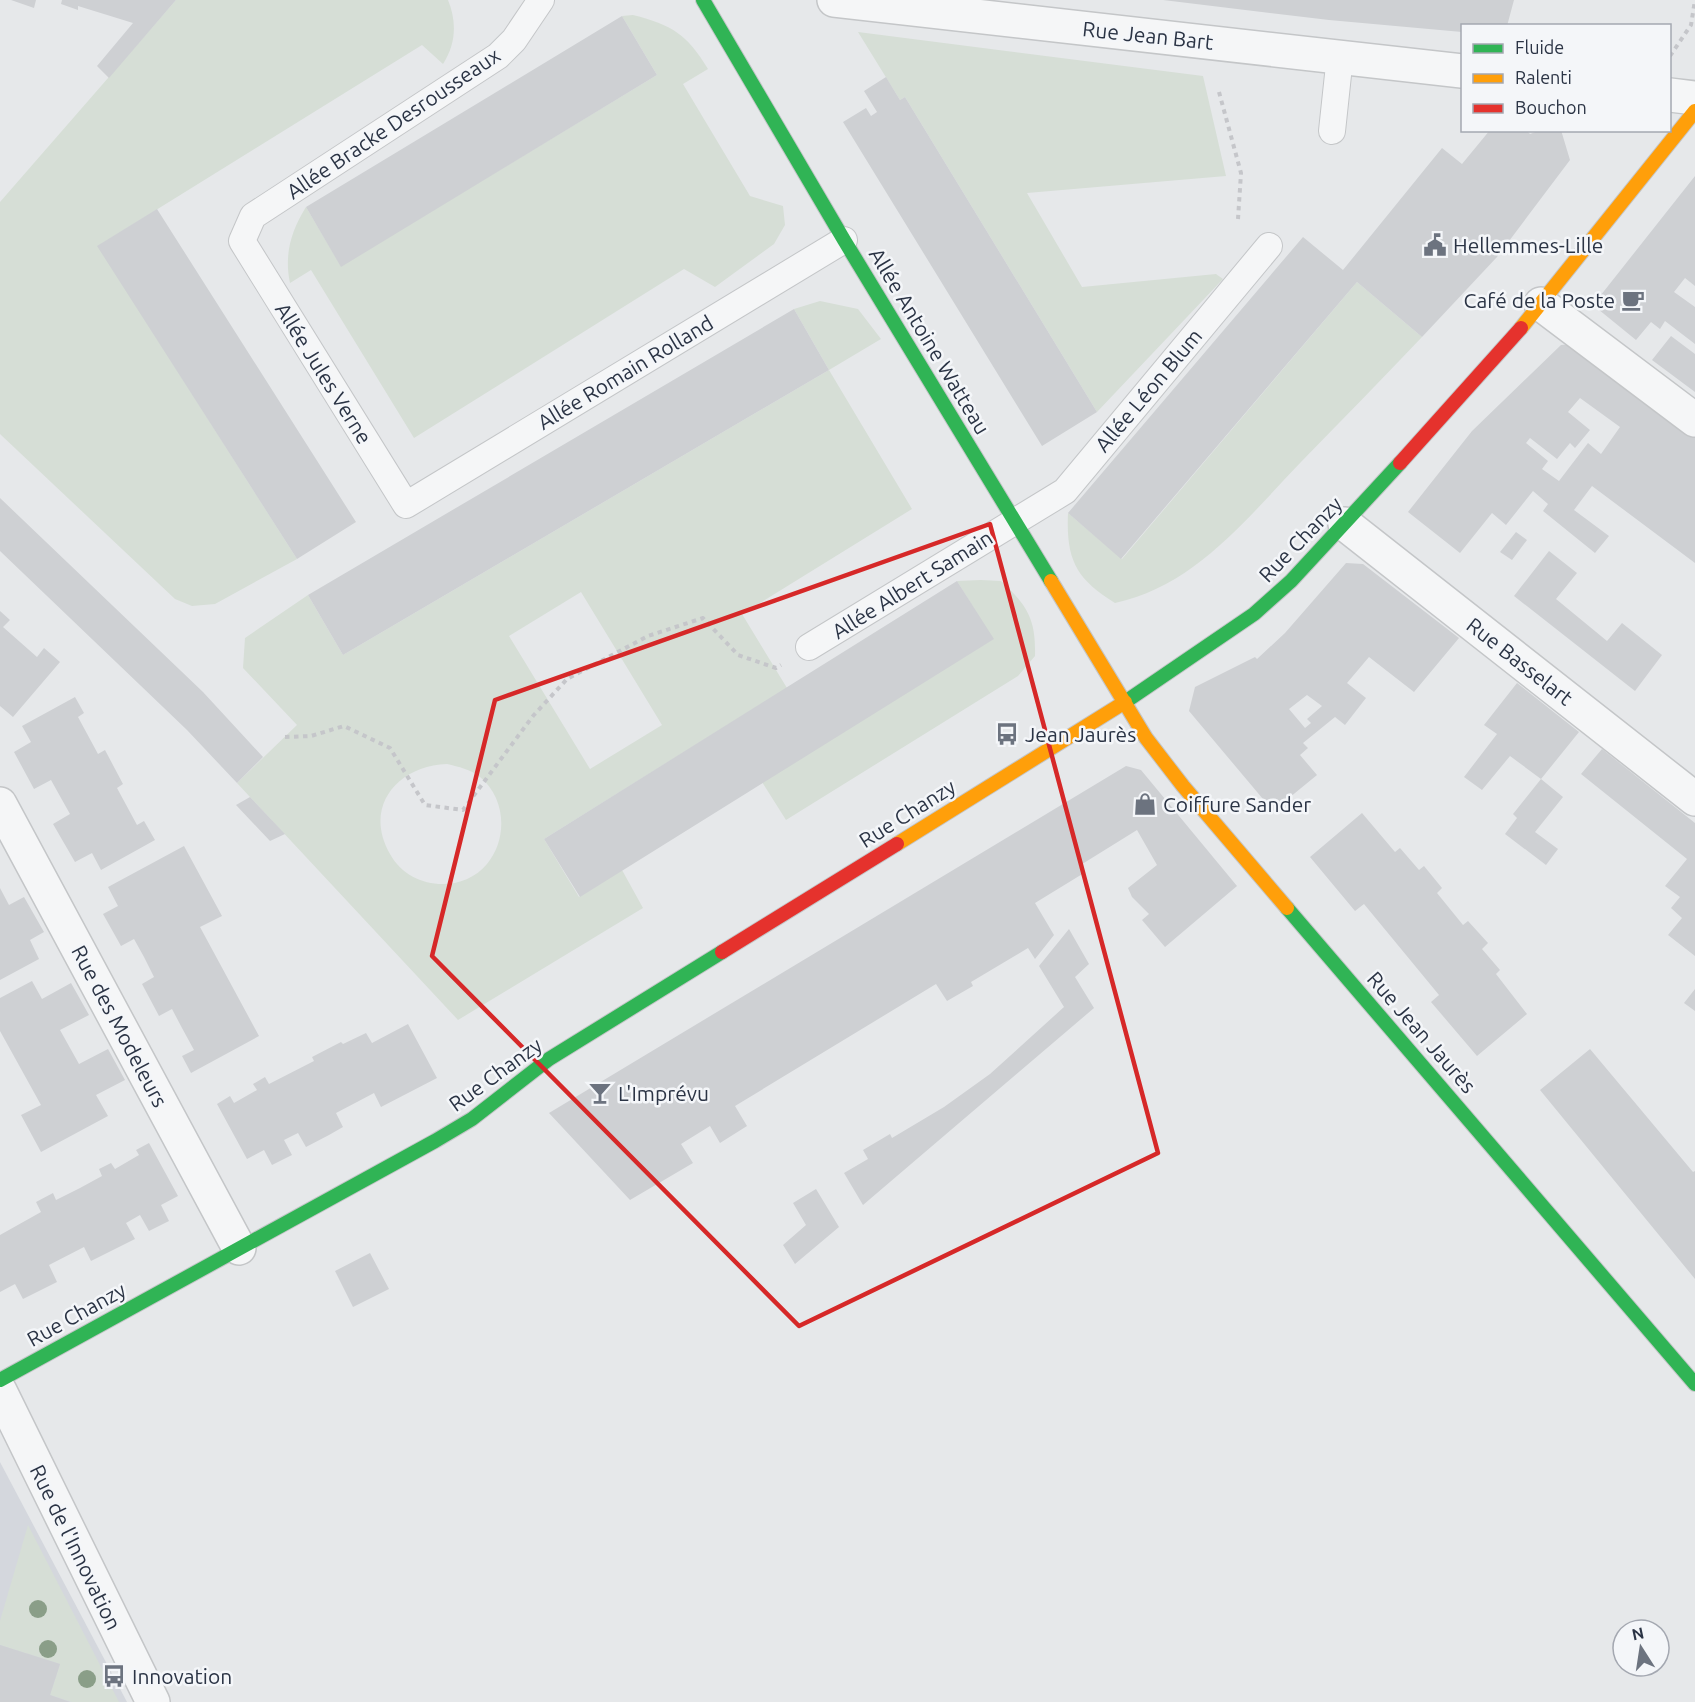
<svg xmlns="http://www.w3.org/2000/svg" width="1695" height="1702" viewBox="0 0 1695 1702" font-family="Ubuntu,sans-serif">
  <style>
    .built { fill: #d4d7dd }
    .green { fill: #d6ded6; fill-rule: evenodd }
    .building { fill: #ced0d3; fill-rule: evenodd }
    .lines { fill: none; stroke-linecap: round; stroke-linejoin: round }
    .lane-casing { stroke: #c4c6c8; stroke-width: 28 }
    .street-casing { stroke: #c4c6c8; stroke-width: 36 }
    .fast-casing { stroke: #c4c6c8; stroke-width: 16 }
    .slow-casing { stroke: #c4c6c8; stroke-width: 16 }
    .jam-casing { stroke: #c4c6c8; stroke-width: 16 }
    .path { stroke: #c5c6ca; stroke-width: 4; stroke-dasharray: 4.5 4.5; stroke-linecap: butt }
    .lane { stroke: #f5f6f7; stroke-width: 26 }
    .street { stroke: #f5f6f7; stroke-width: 33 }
    .fast { stroke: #30b455; stroke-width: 14 }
    .slow { stroke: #ff9f0a; stroke-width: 14 }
    .jam { stroke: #e5322d; stroke-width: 14 }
    .tree { fill: #8a9e88 }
    .marked { fill: none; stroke: #d62828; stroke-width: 4.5; stroke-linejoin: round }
    .labels { text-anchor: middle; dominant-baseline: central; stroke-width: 5; stroke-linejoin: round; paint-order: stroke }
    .street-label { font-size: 21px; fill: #2b3445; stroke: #f4f6f9 }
    .poi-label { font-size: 21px; fill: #2b3445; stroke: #f4f6f9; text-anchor: start }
  </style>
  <rect width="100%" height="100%" fill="#e6e8ea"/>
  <path class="built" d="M0 1462 127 1702H0Z"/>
  <path class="green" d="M176 0H448C457 22 456 44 443 64L422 45 98 246 297 559 215 604 192 606 175 599 0 434V202Z
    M633 15C672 25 687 34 708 69L683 84 750 196 783 206 785 225 774 244 715 287 684 269 414 438 311 270 290 283C284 255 291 231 306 207L341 266 657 75 622 16Z
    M858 32 1203 76 1226 176 1027 193 1082 287 1216 274 1223 279 1097 412 905 97 900 100Z
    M1357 282 1422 337C1382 379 1341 421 1301 462 1247 518 1195 586 1115 603 1076 579 1066 560 1068 513L1122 559Z
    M820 301 858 309 881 339 829 370 912 509 742 614 787 688 544 839 579 897 622 870 643 908 458 1020 237 783 297 725 243 668 245 638 308 595 343 655 829 370 794 309ZM581 592 662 725 590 769 509 636ZM447 764C459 767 470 769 480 777 506 798 508 839 487 864 461 895 409 889 390 854 363 807 397 766 447 764Z
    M981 580 1001 581C1028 606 1036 620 1035 656L1018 676 786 820 762 782 993 639 957 581Z
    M28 1525 119 1702H72L50 1695 60 1664 0 1645V1621Z"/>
  <path class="building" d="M11 0H36L34 8Z
    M62 0H176L109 78 97 66 133 23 78 6V10L61 4Z
    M1163 0H1514L1507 26H1462V32L1329 20Z
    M622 16 657 75 341 267 306 207Z
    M886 77 900 100 905 97 1097 412 1042 446 843 122 866 108 871 116 877 112 864 91Z
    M1490 130H1526L1530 134 1541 130H1561L1570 160 1497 257 1422 337 1357 282 1121 559 1068 513 1303 237 1343 270 1442 148 1462 164Z
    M1695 176V286L1685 278 1674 292 1695 307V344L1665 321 1660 329 1651 322 1636 340 1593 305Z
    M157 209 356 522 297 559 97 246Z
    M794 309 829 370 343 655 308 595Z
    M1671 336 1695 354V392L1652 360Z
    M1573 344 1695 436V563L1592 486 1574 510 1609 536 1595 553 1543 511 1548 504 1533 491 1506 525 1492 513 1460 553 1408 512 1472 431 1561 345ZM1580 398 1620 427 1601 454 1588 443 1559 481 1542 469 1548 461 1526 443 1530 438 1557 459 1570 443 1575 448 1590 430 1568 412Z
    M0 498 203 692 263 757 237 783 187 730 0 551Z
    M1516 532 1527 540 1512 560 1500 552Z
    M1549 551 1577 573 1556 599 1607 641 1622 623 1662 655 1635 691 1514 596Z
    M1346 563 1363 564 1459 638 1414 692 1369 657 1347 683 1366 698 1345 725 1335 717 1303 743 1308 748 1300 755 1317 775 1273 811 1189 711 1195 687 1255 657 1257 659 1285 633ZM1307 695 1322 706 1307 719 1311 723 1305 728 1289 709Z
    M957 581 994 639 580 897 544 839Z
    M0 611 10 620 3 627 37 657 44 648 60 662 13 717 0 706Z
    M1517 683 1579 732 1541 779 1510 756 1482 790 1464 777 1497 734 1484 725Z
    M75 697 84 713 78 717 98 754 105 750 123 784 117 788 137 825 144 821 155 840 101 870 92 853 75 862 53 824 70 814 61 798 51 780 34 789 14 752 31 742 22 726Z
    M1602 749 1695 823V956L1668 935 1682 918 1671 908 1680 897 1665 886 1687 859 1581 774Z
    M1126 766 1141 770 1237 886 1165 947 1142 920 1149 914 1132 897 1128 888 1157 865 1137 830 1079 866 1084 873 1035 903 1054 935 1035 959 1028 948 971 982 973 986 947 1001 936 984 735 1106 747 1126 720 1143 710 1126 681 1144 693 1163 630 1200 549 1113Z
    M1541 779 1563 797 1535 832 1558 849 1546 865 1505 834 1517 818 1513 814Z
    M250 797 285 834 270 841 236 805Z
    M1362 813 1395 852 1400 848 1419 870 1424 866 1442 888 1437 893 1463 925 1468 921 1488 943 1482 949 1500 970 1496 974 1527 1014 1477 1056 1431 1002 1439 995 1364 904 1355 911 1310 857Z
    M184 846 222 916 200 927 259 1036 191 1073 182 1056 194 1050 182 1028 172 1009 159 1016 142 984 154 977 144 957 134 939 121 946 103 914 118 906 108 887Z
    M0 888 9 905 24 897 44 932 30 940 39 959 0 980Z
    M1069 929 1089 964 1075 977 1094 1008 863 1205 844 1173 868 1159 863 1150 890 1134 892 1138 944 1107 990 1074 1064 1007 1039 966Z
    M32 981 42 999 71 983 89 1015 60 1030 79 1064 108 1049 125 1080 96 1095 108 1116 41 1152 21 1115 41 1105 0 1031V998Z
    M1695 989V1011L1684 1003Z
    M408 1024 437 1078 381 1107 374 1093 357 1102 336 1113 343 1127 329 1135 306 1147 298 1133 284 1140 292 1155 272 1165 264 1150 247 1159 217 1104 230 1096 234 1103 257 1090 253 1084 265 1077 269 1084 314 1061 312 1057 341 1042 343 1044 366 1033 372 1043Z
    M1590 1049 1693 1172 1695 1171V1279L1540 1090Z
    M149 1143 178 1196 161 1205 169 1221 149 1231 140 1215 126 1223 135 1239 91 1261 84 1247 49 1265 57 1282 23 1299 15 1284 0 1292V1235L41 1212 36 1202 53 1193 56 1200 80 1188 102 1176 99 1169 111 1163 115 1169 139 1155 136 1150Z
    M816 1189 839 1227 795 1264 783 1245 806 1225 793 1203Z
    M370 1253 389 1289 353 1307 335 1271Z
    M0 1645 60 1664 50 1695 70 1702H0Z"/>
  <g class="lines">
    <g class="lane-casing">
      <path id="lane" d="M541 0 514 40 498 56 253 216 242 241 406 505 844 240
        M1332 131 1340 56
        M809 647 1065 491 1269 246"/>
    </g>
    <g class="street-casing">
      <path id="street" d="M834 0 1462 71
        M1670 95 1695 98
        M1541 304 1695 420
        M1345 524 1695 799
        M0 804 239 1248
        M0 1391 153 1702"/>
    </g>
    <g class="fast-casing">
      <path id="fast" d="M703 0 844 240 1051 581
        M1125 702 1254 614 1291 581 1400 463
        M1287 908 1695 1384
        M0 1380 435 1141 472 1119 549 1059 722 952"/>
    </g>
    <g class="slow-casing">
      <path id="slow" d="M1521 328 1695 111
        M1051 581 1146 738 1183 786 1287 908
        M897 844 1125 702"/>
    </g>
    <g class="jam-casing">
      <path id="jam" d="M1400 463 1521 328
        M722 952 897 844"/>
    </g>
    <path class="path" d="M1670 56 1691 25 1695 0
      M1219 92 1241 173 1238 219
      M285 737 311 736 344 726 390 748 425 805 463 810 533 716 567 679 648 636 703 618 738 655 776 668 781 665"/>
    <use href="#lane" class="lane"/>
    <use href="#street" class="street"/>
    <use href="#fast" class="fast"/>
    <use href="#slow" class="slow"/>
    <use href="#jam" class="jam"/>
  </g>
  <g class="tree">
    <circle cx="38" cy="1609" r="9"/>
    <circle cx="48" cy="1649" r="9"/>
    <circle cx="87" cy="1679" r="9"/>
  </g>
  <path class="marked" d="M990 524 1158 1153 799 1326 432 956 495 700Z"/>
  <defs>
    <g id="civic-bare" transform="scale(1.8)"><path d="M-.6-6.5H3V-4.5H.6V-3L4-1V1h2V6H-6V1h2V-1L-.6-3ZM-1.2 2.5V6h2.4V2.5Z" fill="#6c737f" stroke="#f4f6f9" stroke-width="2.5" paint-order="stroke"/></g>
    <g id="cafe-bare" transform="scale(1.8)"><path d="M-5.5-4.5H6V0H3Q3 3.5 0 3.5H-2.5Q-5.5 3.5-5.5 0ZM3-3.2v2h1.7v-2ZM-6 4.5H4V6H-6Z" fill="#6c737f" stroke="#f4f6f9" stroke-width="2.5" paint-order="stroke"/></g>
    <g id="bus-bare" transform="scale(1.8)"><path d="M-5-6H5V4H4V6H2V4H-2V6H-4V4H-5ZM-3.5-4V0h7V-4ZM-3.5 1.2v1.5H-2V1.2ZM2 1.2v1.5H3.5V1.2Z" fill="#6c737f" stroke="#f4f6f9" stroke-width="2.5" paint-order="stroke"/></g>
    <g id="shop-bare" transform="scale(1.8)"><path d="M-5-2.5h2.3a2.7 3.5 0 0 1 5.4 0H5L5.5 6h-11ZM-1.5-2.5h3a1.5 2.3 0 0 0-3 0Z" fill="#6c737f" stroke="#f4f6f9" stroke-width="2.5" paint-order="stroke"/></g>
    <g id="bar-bare" transform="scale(1.8)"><path d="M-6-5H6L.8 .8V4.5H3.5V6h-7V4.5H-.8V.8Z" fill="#6c737f" stroke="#f4f6f9" stroke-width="2.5" paint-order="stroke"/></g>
  </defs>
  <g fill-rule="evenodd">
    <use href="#civic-bare" x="1435" y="245"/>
    <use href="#cafe-bare" x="1633" y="300"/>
    <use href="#bus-bare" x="1007" y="734"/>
    <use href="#shop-bare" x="1145" y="804"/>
    <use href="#bar-bare" x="600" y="1093"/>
    <use href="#bus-bare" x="114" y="1676"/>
  </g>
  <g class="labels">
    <g class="street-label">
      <text transform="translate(1148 35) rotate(6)">Rue Jean Bart</text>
      <text transform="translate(393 123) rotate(-34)">Allée Bracke Desrousseaux</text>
      <text transform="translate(930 341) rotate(59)">Allée Antoine Watteau</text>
      <text transform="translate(625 372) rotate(-31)">Allée Romain Rolland</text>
      <text transform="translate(324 373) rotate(58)">Allée Jules Verne</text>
      <text transform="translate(1148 390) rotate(-50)">Allée Léon Blum</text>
      <text transform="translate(1300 539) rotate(-46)">Rue Chanzy</text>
      <text transform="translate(912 584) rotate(-32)">Allée Albert Samain</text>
      <text transform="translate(1520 661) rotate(38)">Rue Basselart</text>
      <text transform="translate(907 813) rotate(-32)">Rue Chanzy</text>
      <text transform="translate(120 1026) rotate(62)">Rue des Modeleurs</text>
      <text transform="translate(1422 1032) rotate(49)">Rue Jean Jaurès</text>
      <text transform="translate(495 1074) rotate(-36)">Rue Chanzy</text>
      <text transform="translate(76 1314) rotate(-29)">Rue Chanzy</text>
      <text transform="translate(76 1547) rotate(64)">Rue de l'Innovation</text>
    </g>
    <g class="poi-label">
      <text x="1453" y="245">Hellemmes-Lille</text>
      <text x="1615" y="300" text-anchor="end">Café de la Poste</text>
      <text x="1025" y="734">Jean Jaurès</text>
      <text x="1163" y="804">Coiffure Sander</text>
      <text x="618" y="1093">L'Imprévu</text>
      <text x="132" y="1676">Innovation</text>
    </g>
  </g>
  <rect x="1461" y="24" width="210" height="108" fill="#f4f6f9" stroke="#a4a8b1" stroke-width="1.5"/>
  <rect x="1473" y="44" width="30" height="9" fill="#30b455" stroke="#a4a8b1" stroke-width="1.5"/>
  <text x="1515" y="54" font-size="18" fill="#2b3445">Fluide</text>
  <rect x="1473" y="74" width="30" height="9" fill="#ff9f0a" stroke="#a4a8b1" stroke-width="1.5"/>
  <text x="1515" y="84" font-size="18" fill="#2b3445">Ralenti</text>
  <rect x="1473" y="104" width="30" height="9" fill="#e5322d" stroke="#a4a8b1" stroke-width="1.5"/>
  <text x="1515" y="114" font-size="18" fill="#2b3445">Bouchon</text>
  <g transform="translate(1641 1648) rotate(348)"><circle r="28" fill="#f4f6f9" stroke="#a4a8b1" stroke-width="1.5"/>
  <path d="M0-4.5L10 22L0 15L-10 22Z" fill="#6c737f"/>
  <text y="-9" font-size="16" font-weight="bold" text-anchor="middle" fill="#2b3445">N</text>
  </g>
</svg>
